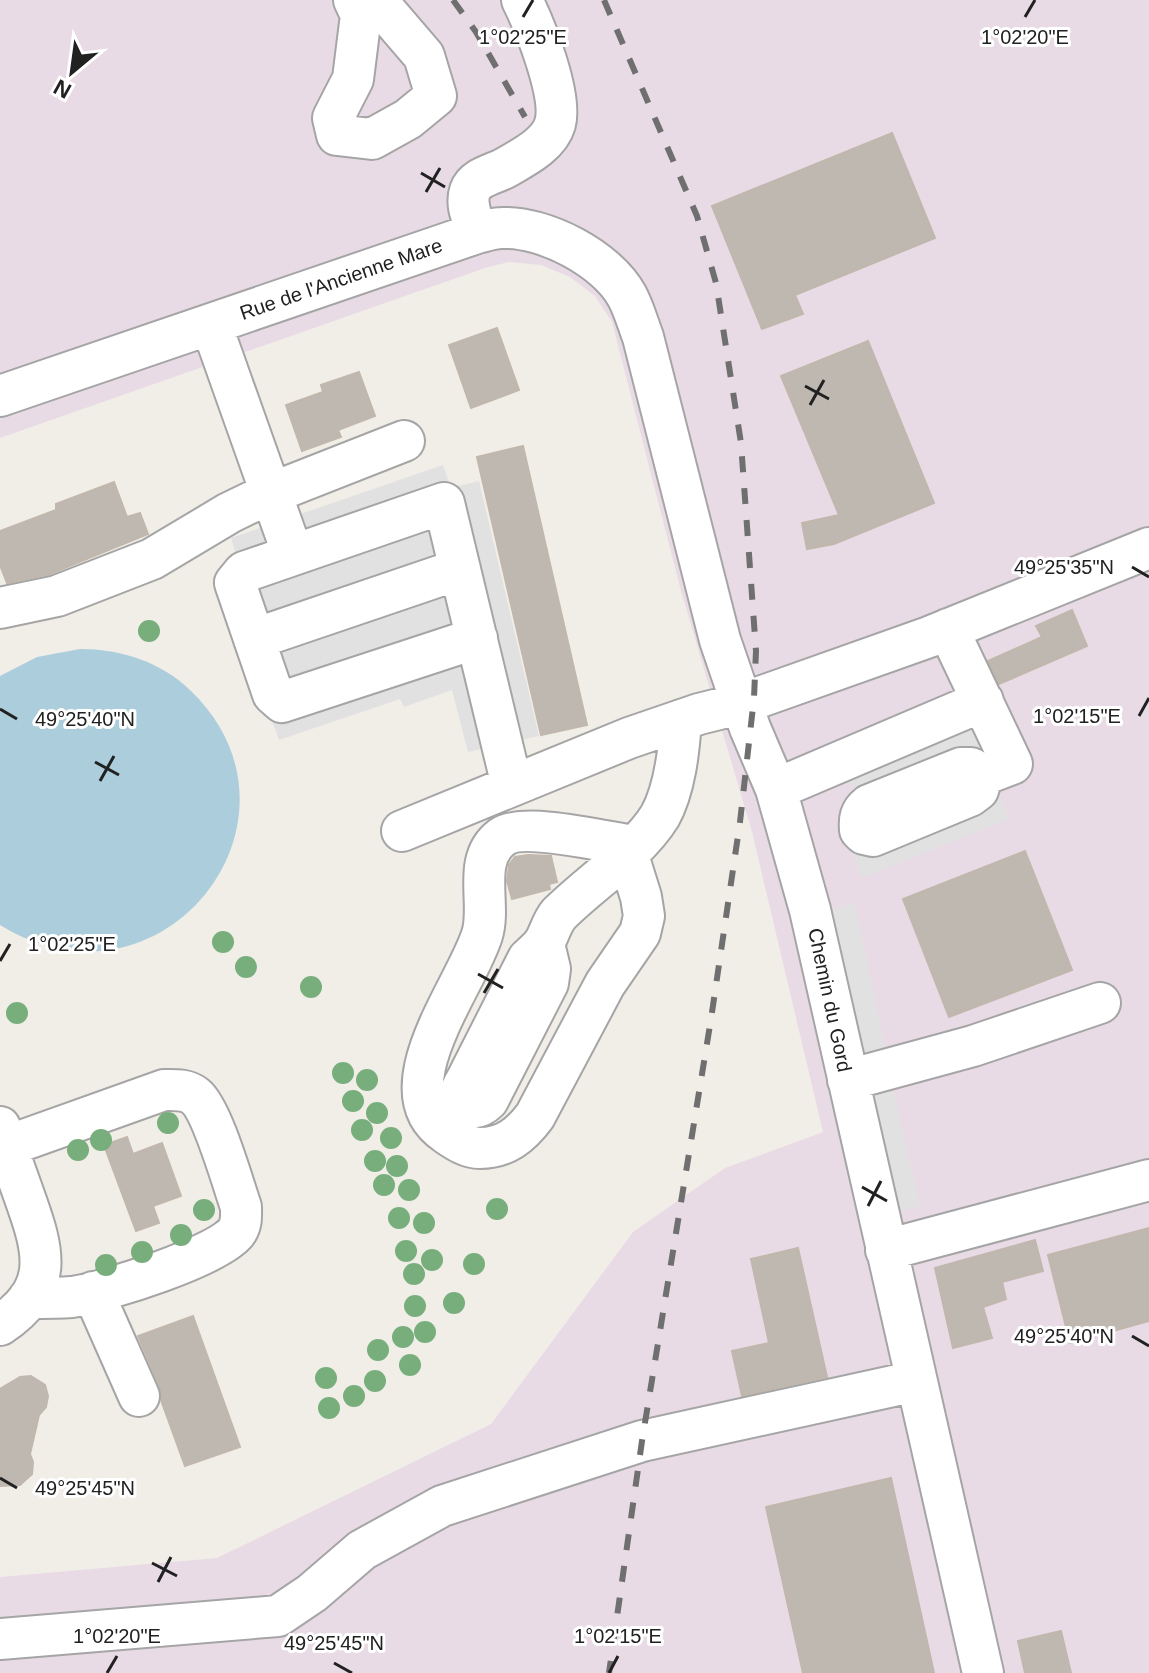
<svg xmlns="http://www.w3.org/2000/svg" width="1149" height="1673" viewBox="0 0 1149 1673" font-family="Helvetica,sans-serif">
  <style>
    .industrial { fill: #e9dbe6 }
    .parking { fill: #e1e1e1 }
    .water { fill: #accddb }
    .building { fill: #beb8b1; stroke: #c1b7ac; stroke-width: 2 }
    .lines { fill: none; stroke-linecap: round; stroke-linejoin: round }
    .minor-casing { stroke: #a5a5a5; stroke-width: 44 }
    .minor { stroke: #fff; stroke-width: 40 }
    .rail { stroke: #6f6f6f; stroke-width: 6; stroke-dasharray: 16 16; stroke-linecap: butt }
    .tree { fill: #77ae7c }
    .ticks { fill: none; stroke: #212121; stroke-width: 3 }
    .labels { text-anchor: middle; dominant-baseline: central; stroke-width: 6; stroke-linejoin: round; paint-order: stroke }
    .street-label { font-size: 20px; fill: #212121; stroke: #fff }
    .ticks-label { font-size: 20px; text-anchor: middle; fill: #212121; stroke: #fff; stroke-width: 6; stroke-linejoin: round; paint-order: stroke }
  </style>
  <rect width="100%" height="100%" fill="#f1eee8"/>
  <path class="industrial" d="M0 0H1149V1673H0V1577L217 1558 491 1424 633 1232 725 1168 823 1132 752 832 681 591 612 322 595 296 570 277 541 265 509 262 485 268 0 438Z"/>
  <path class="parking" d="M443 465 451 488 479 481 539 736 468 752 452 690 404 707 400 699 279 740 223 581 237 558 231 538Z
    M971 724 1009 819 862 878 843 832 855 795 846 774Z
    M855 903 886 1053 865 1058 833 909Z
    M893 1089 920 1206 901 1211 874 1093Z"/>
  <path class="water" d="M80 649C122 649 161 662 191 691 323 819 162 1025 0 925V676L37 657Z"/>
  <path class="building" d="M892 133 935 238 795 295 803 314 762 329 712 206Z
    M497 328 519 390 471 408 449 345Z
    M868 341 934 503 834 544 807 549 802 523 839 515 781 376Z
    M359 372 375 416 338 430 341 437 302 451 286 405 323 392 321 385Z
    M523 446 587 725 541 735 477 457Z
    M114 482 127 517 140 513 148 534 50 574 7 583 0 565V531L56 510V504Z
    M1072 610 1087 646 999 684 988 661 1042 637 1036 626Z
    M1025 851 1072 970 949 1017 903 899Z
    M528 855 551 856 557 882 549 884 550 889 512 899 507 881 509 865 515 857Z
    M127 1137 133 1154 162 1143 181 1196 153 1206 159 1223 136 1231 104 1145Z
    M1149 1228V1321L1070 1343 1048 1255Z
    M1035 1240 1043 1271 1002 1282 1006 1299 983 1307 992 1338 953 1348 935 1268Z
    M798 1248 827 1377 742 1396 732 1351 769 1343 751 1259Z
    M193 1316 240 1447 185 1466 161 1400 160 1387 138 1336Z
    M31 1376 45 1385 48 1396 46 1407 39 1415 30 1454 33 1462 32 1474 20 1485 0 1486V1389L20 1377Z
    M891 1478 934 1673H803L766 1507Z
    M1061 1631 1071 1673H1025L1018 1641Z"/>
  <g class="lines">
    <g class="minor-casing">
      <path id="minor" d="M354 0 361 15 353 79 333 118 337 135 372 139 408 119 436 96 424 56 376 0
        M477 233C473 220 465 205 470 191 475 177 494 174 505 168 522 158 549 145 555 124 563 96 535 26 522 0
        M211 324 293 555
        M0 396 477 233C485 231 494 228 502 228 544 226 607 259 627 296 634 309 638 324 643 337L720 640 750 728 776 789 810 910 983 1673
        M0 608 57 596 152 559 229 513 264 496 404 441
        M948 629 1012 764 983 775
        M477 638 282 702 273 694 235 583 244 572 444 503 512 786
        M254 639 460 569
        M961 768H971L983 775 978 790 970 796 873 836 864 834 860 830C859 819 860 812 869 805Z
        M776 789 983 701
        M402 831 629 738 699 714 743 703 929 637 1149 548
        M627 852 641 897 644 916 640 933 605 984 535 1116C521 1135 505 1148 480 1148 468 1148 457 1141 447 1134 382 1090 466 987 482 935 492 904 471 860 502 837 523 822 606 842 634 846
        M544 944 550 969 548 983 488 1100C480 1108 464 1113 461 1098 459 1092 464 1084 467 1079L528 959C534 953 541 948 545 941 550 932 552 922 559 914 590 883 637 853 660 816 675 789 679 750 681 720
        M848 1080 973 1046 1100 1003
        M0 1127C8 1151 17 1175 25 1198 44 1251 55 1289 0 1325
        M7 1146 164 1090C175 1090 186 1089 195 1096 212 1109 233 1184 241 1207 241 1216 242 1223 237 1231 223 1255 102 1293 72 1297 58 1298 43 1298 29 1298
        M886 1250 1149 1180
        M93 1292 139 1396
        M0 1639 278 1616 312 1593 362 1550 442 1506 642 1441 916 1381"/>
    </g>
    <use href="#minor" class="minor"/>
    <path class="rail" d="M453 0 476 32 525 117
      M604 0 697 216 716 283 741 443 756 651 754 698 740 822 711 1019 642 1441 609 1673"/>
  </g>
  <g class="tree">
    <circle cx="149" cy="631" r="11"/>
    <circle cx="223" cy="942" r="11"/>
    <circle cx="246" cy="967" r="11"/>
    <circle cx="311" cy="987" r="11"/>
    <circle cx="17" cy="1013" r="11"/>
    <circle cx="343" cy="1073" r="11"/>
    <circle cx="367" cy="1080" r="11"/>
    <circle cx="353" cy="1101" r="11"/>
    <circle cx="377" cy="1113" r="11"/>
    <circle cx="168" cy="1123" r="11"/>
    <circle cx="362" cy="1130" r="11"/>
    <circle cx="391" cy="1138" r="11"/>
    <circle cx="101" cy="1140" r="11"/>
    <circle cx="78" cy="1150" r="11"/>
    <circle cx="375" cy="1161" r="11"/>
    <circle cx="397" cy="1166" r="11"/>
    <circle cx="384" cy="1185" r="11"/>
    <circle cx="409" cy="1190" r="11"/>
    <circle cx="497" cy="1209" r="11"/>
    <circle cx="204" cy="1210" r="11"/>
    <circle cx="399" cy="1218" r="11"/>
    <circle cx="424" cy="1223" r="11"/>
    <circle cx="181" cy="1235" r="11"/>
    <circle cx="406" cy="1251" r="11"/>
    <circle cx="142" cy="1252" r="11"/>
    <circle cx="432" cy="1260" r="11"/>
    <circle cx="474" cy="1264" r="11"/>
    <circle cx="106" cy="1265" r="11"/>
    <circle cx="414" cy="1274" r="11"/>
    <circle cx="454" cy="1303" r="11"/>
    <circle cx="415" cy="1306" r="11"/>
    <circle cx="425" cy="1332" r="11"/>
    <circle cx="403" cy="1337" r="11"/>
    <circle cx="378" cy="1350" r="11"/>
    <circle cx="410" cy="1365" r="11"/>
    <circle cx="326" cy="1378" r="11"/>
    <circle cx="375" cy="1381" r="11"/>
    <circle cx="354" cy="1396" r="11"/>
    <circle cx="329" cy="1408" r="11"/>
  </g>
  <path class="ticks" d="M523 17 533 0M1025 17 1035 0M421 173 445 187M426 192 440 168M805 386 829 399M810 405 824 380M1132 567 1149 577M0 709 17 719M1139 716 1149 698M95 762 119 775M100 781 114 756M0 961 10 944M478 974 503 988M484 993 498 969M862 1187 887 1201M868 1206 881 1181M1132 1336 1149 1346M0 1478 17 1488M152 1563 177 1576M158 1582 171 1557M334 1663 352 1673M107 1673 117 1656M609 1673 618 1656"/>
  <g class="labels">
    <g class="street-label">
      <text transform="translate(341 279) rotate(-19)">Rue de l'Ancienne Mare</text>
      <text transform="translate(830 1000) rotate(78)">Chemin du Gord</text>
    </g>
  </g>
  <g class="ticks-label">
    <text x="523" y="44">1°02'25"E</text>
    <text x="1025" y="44">1°02'20"E</text>
    <text x="1064" y="574">49°25'35"N</text>
    <text x="1077" y="723">1°02'15"E</text>
    <text x="85" y="726">49°25'40"N</text>
    <text x="72" y="951">1°02'25"E</text>
    <text x="1064" y="1343">49°25'40"N</text>
    <text x="85" y="1495">49°25'45"N</text>
    <text x="117" y="1643">1°02'20"E</text>
    <text x="618" y="1643">1°02'15"E</text>
    <text x="334" y="1650">49°25'45"N</text>
  </g>
  <g transform="translate(72 72) rotate(209)" stroke="#ffffff" stroke-width="6" paint-order="stroke">
  <path d="M0-6L14 30L0 20L-14 30Z" fill="#212121"/>
  <text y="-12" font-size="22" font-weight="bold" text-anchor="middle" fill="#212121">N</text>
  </g>
</svg>
